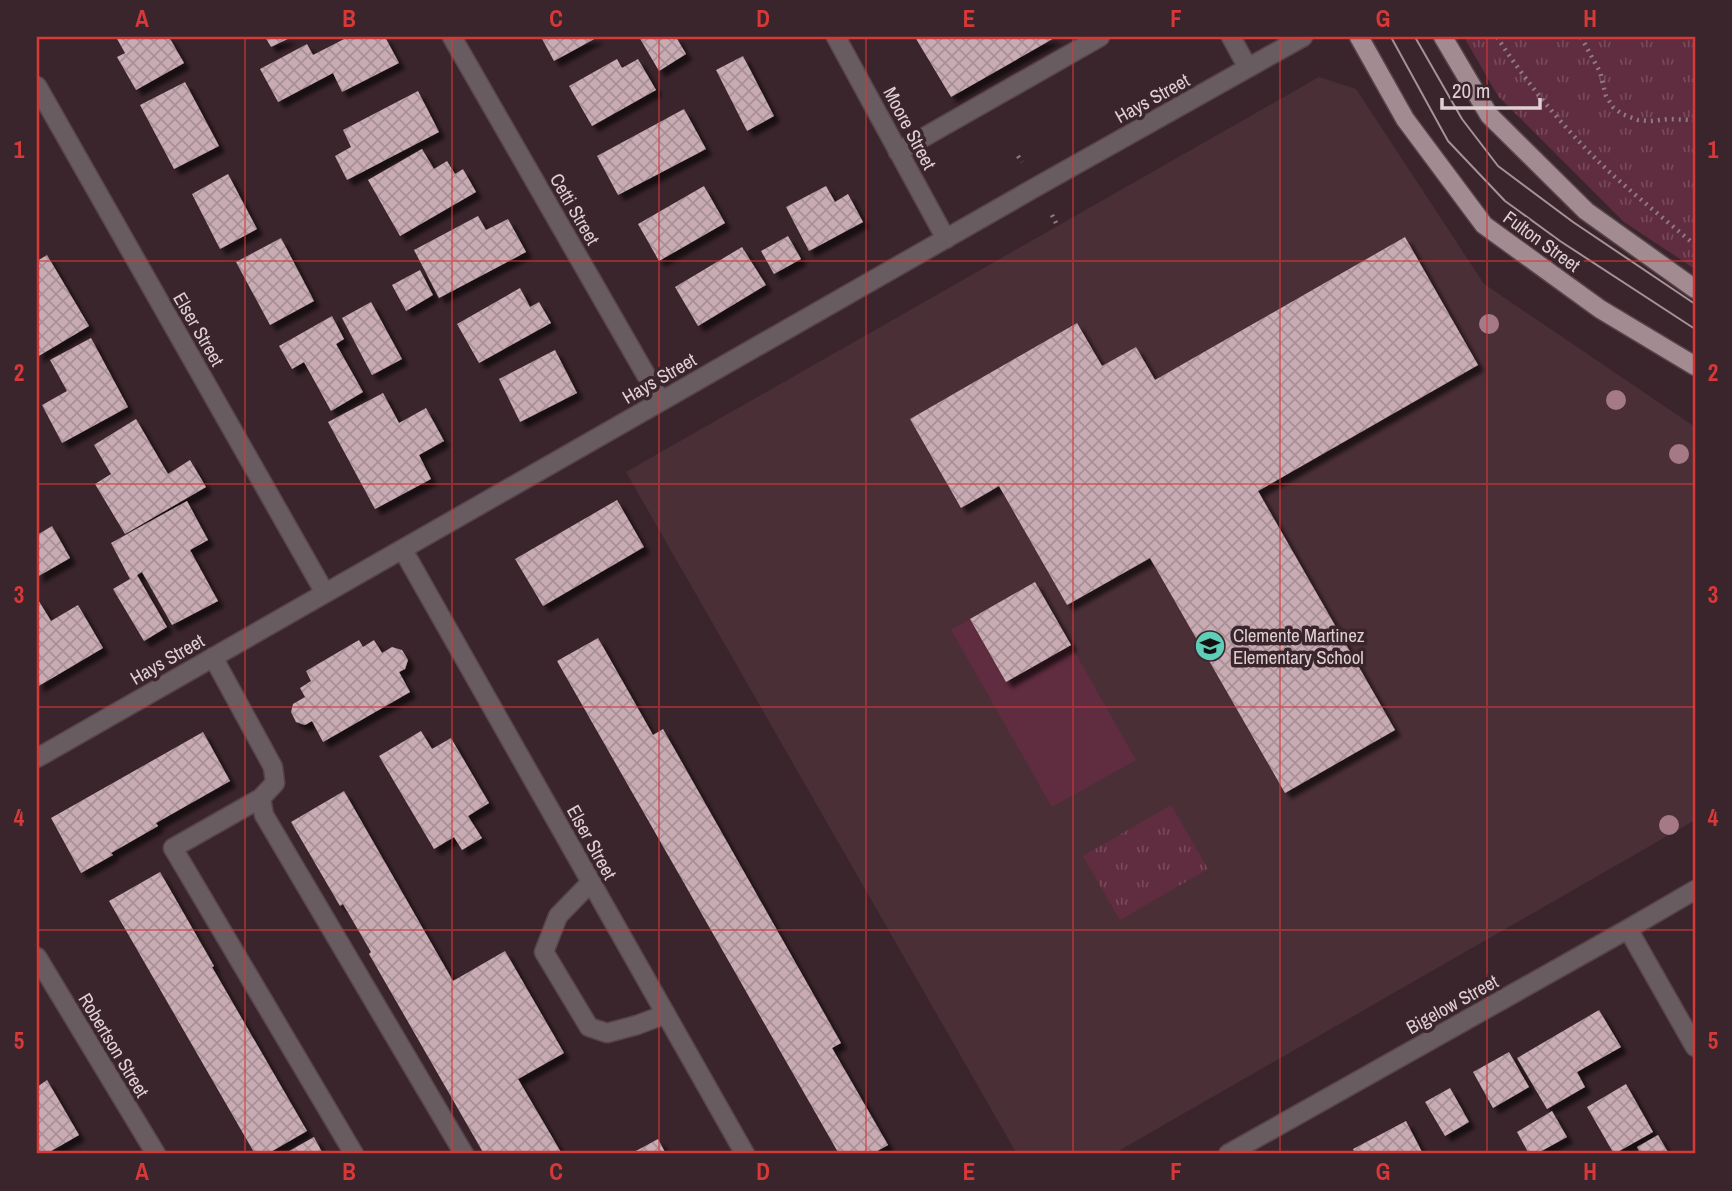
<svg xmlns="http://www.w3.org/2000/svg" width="1732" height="1191" viewBox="0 0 1732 1191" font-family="'Archivo Narrow',sans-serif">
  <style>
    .built { fill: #4b2f37 }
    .grass { fill: url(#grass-tufts) }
    .garden { fill: #602c3f }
    .building { fill: url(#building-cross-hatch); filter: url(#shadow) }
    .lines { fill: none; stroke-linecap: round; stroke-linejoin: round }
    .minor-casing { stroke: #58444a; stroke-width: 21 }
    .major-casing { stroke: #58444a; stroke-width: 21 }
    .path { stroke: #8e7b81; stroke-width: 4.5; stroke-dasharray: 2 5; stroke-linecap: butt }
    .minor { stroke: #685c60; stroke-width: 18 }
    .major { stroke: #a38b92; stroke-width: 18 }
    .tram { stroke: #a39297; stroke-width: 2 }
    .tree { fill: #a57986 }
    .grid { fill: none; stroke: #d73939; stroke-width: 2; stroke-opacity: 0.55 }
    .labels { text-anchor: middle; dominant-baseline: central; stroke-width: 7; stroke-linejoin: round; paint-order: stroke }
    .street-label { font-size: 19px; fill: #decfd3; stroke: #3b252c }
    .poi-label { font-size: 19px; fill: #decfd3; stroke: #3b252c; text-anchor: start }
    .neatline { fill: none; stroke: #d73939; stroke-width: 2.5 }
    .grid-label { font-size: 23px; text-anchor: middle; font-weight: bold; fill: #d73939 }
  </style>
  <defs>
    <pattern id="grass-tufts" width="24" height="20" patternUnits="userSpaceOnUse" patternTransform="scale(1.75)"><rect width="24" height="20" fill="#602c3f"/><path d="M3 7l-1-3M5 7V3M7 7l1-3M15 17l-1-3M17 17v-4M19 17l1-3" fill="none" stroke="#764a5a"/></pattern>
    <pattern id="building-cross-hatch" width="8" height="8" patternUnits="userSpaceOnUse" patternTransform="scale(1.75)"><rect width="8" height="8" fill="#c8abb3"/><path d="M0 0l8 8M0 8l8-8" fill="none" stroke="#a79096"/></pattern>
    <filter id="shadow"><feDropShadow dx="6" dy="6" stdDeviation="2" flood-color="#0009"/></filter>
  </defs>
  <rect width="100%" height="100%" fill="#3b252c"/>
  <path class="built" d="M1319 77 1356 89 1484 284 1695 427V820L1113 1154H1017L626 472Z"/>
  <path class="grass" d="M1464 37H1695V269L1624 222 1498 96Z
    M1171 805 1208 869 1120 920 1083 856Z"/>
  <path class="garden" d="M1035 582 1136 760 1052 807 951 630Z"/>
  <path class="building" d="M116 37H169L184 63 136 90 117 57 125 53Z
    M265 37H292L271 47Z
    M348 37H385L399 63 342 92 333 73 278 102 260 69 307 44 313 55Z
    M541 37H598L554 61Z
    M639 37H676L686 54 659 71Z
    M915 37H1056L951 97Z
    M743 56 774 116 747 131 716 70Z
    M617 59 622 68 638 59 656 90 592 126 569 86Z
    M185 82 219 146 174 169 140 105Z
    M418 91 439 132 347 180 335 156 351 147 343 130Z
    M684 109 706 149 618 195 597 156Z
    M422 149 434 169 447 161 455 174 463 169 476 192 400 236 368 180Z
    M228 174 257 229 220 249 192 194Z
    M704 186 725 223 659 261 638 224Z
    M826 186 835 202 848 194 863 222 809 251 786 207Z
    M478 216 486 230 508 219 526 252 439 298 414 250Z
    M788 236 801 259 774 274 761 251Z
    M1405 237 1478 365 1258 491 1395 730 1285 793 1150 558 1067 605 999 486 961 508 910 419 1077 323 1102 366 1136 347 1155 380Z
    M281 238 314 301 270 325 236 262Z
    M742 247 766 285 698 326 675 287Z
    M47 255 89 326 37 357V261Z
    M420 270 433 295 406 311 392 285Z
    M520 288 530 307 539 302 551 323 479 363 457 324Z
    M371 302 402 359 372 375 342 318Z
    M332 316 344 339 336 344 363 392 331 411 304 362 292 369 279 346Z
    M91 338 128 407 62 443 42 405 67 391 50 360Z
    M555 350 577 393 520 422 499 379Z
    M383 393 399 423 426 408 444 441 419 455 431 479 375 509 328 422Z
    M136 419 168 474 190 460 206 487 125 534 95 484 111 474 94 445Z
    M617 500 644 547 543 606 515 559Z
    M187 501 208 540 190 550 218 601 172 625 142 572 137 575 167 627 144 641 113 589 130 579 111 543Z
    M52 526 70 558 37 577V535Z
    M1035 582 1071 645 1006 682 970 619Z
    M37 598 51 621 78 605 103 648 37 687Z
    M598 638 653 735 663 729 841 1043 832 1048 888 1145 872 1154H839L557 661Z
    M359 640 363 647 374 640 382 653 392 647 402 650 408 660 405 669 399 672 410 692 323 742 312 721 305 725 296 722 291 712 293 704 305 697 300 688 311 681 306 671Z
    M421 731 432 749 451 738 489 803 468 816 482 838 462 850 454 837 434 849 379 756Z
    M203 732 230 781 156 823 158 826 111 853 113 855 81 873 51 818Z
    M344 791 453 981 505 951 564 1053 518 1079 562 1154H484L369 954 371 952 343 904 340 906 291 822Z
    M160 872 214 966 212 967 307 1131 267 1154H255L109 901Z
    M1599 1010 1621 1047 1577 1072 1585 1087 1547 1109 1517 1058Z
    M1509 1052 1529 1087 1493 1108 1473 1072Z
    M47 1080 79 1135 46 1154H37V1087Z
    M1626 1084 1653 1132 1614 1154 1587 1107Z
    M1450 1088 1469 1122 1445 1136 1425 1102Z
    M1552 1111 1567 1137 1536 1154H1529L1517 1132Z
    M1406 1121 1423 1154H1355L1353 1149Z
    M1658 1135 1669 1154H1641L1637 1147Z
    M314 1137 323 1154H284Z
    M658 1139 666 1154H635L634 1152Z"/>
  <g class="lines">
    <g class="minor-casing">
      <path id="minor" d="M452 37 661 401
        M836 37 946 239
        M1231 37 1248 68
        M37 86 325 593
        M898 152 1100 37
        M403 550 745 1154
        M213 657 273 767 275 783 261 798 264 815 464 1154
        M37 758 1036 187 1303 37
        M261 798 173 848 354 1154
        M591 882 558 916 544 952 589 1027 607 1033 637 1025 666 1014
        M1628 929 1695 1047
        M37 957 156 1154
        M1228 1154 1628 929 1695 890"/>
    </g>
    <g class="major-casing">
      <path id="major" d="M1359 37 1405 119 1484 225 1600 309 1695 366
        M1443 37 1489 115 1586 211 1695 289"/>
    </g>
    <path class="path" d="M1497 37C1529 87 1572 138 1616 178 1642 201 1669 223 1695 245
      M1581 37 1600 72 1606 96 1613 107 1622 114 1638 120 1650 121 1669 119 1695 120
      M1018 156 1022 162
      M1052 215 1056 223"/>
    <use href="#minor" class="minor"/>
    <use href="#major" class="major"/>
    <path class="tram" d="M1391 37 1448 141 1505 201 1560 241 1695 329
      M1415 37 1462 119 1498 166 1573 222 1695 304"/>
  </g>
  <g class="tree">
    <circle cx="1489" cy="324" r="10"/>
    <circle cx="1616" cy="400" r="10"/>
    <circle cx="1679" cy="454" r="10"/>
    <circle cx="1669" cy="825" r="10"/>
  </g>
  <path class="grid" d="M245 37V1154M452 37V1154M659 37V1154M866 37V1154M1073 37V1154M1280 37V1154M1487 37V1154M37 261H1695M37 484H1695M37 707H1695M37 930H1695"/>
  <defs>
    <g id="school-disc" transform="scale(1.575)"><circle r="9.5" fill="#5eceb8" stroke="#3b252c"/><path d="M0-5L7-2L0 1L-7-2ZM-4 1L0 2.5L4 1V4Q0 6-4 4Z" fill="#111"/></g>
  </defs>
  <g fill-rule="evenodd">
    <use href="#school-disc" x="1210" y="646"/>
  </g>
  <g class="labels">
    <g class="street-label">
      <text transform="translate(1152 98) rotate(-29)">Hays Street</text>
      <text transform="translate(910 128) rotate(62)">Moore Street</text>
      <text transform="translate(575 209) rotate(60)">Cetti Street</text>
      <text transform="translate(1542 241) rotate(36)">Fulton Street</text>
      <text transform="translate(199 329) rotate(60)">Elser Street</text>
      <text transform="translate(659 378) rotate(-30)">Hays Street</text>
      <text transform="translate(167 659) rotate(-30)">Hays Street</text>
      <text transform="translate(592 842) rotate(61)">Elser Street</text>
      <text transform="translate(1452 1004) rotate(-29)">Bigelow Street</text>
      <text transform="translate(114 1045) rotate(59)">Robertson Street</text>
    </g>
    <g class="poi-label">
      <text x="1233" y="635">Clemente Martinez<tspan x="1233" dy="22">Elementary School</tspan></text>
    </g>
  </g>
  <rect width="1732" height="1191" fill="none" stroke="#3b252c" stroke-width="77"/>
  <path d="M1442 98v10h98v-10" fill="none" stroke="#decfd3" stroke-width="3.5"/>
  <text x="1452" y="98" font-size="21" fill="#decfd3" stroke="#3b252c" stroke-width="5" paint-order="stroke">20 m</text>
  <rect x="38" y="38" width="1656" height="1114" class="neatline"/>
  <g class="grid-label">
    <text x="142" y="27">A</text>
    <text x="349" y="27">B</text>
    <text x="556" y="27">C</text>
    <text x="763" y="27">D</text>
    <text x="969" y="27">E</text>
    <text x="1176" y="27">F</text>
    <text x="1383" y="27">G</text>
    <text x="1590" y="27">H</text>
    <text x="19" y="158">1</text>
    <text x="1713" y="158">1</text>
    <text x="19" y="381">2</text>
    <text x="1713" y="381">2</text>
    <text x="19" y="603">3</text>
    <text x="1713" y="603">3</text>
    <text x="19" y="826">4</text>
    <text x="1713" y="826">4</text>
    <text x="19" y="1049">5</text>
    <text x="1713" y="1049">5</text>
    <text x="142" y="1180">A</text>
    <text x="349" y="1180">B</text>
    <text x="556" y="1180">C</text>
    <text x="763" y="1180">D</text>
    <text x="969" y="1180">E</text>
    <text x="1176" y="1180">F</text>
    <text x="1383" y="1180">G</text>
    <text x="1590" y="1180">H</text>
  </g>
</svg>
